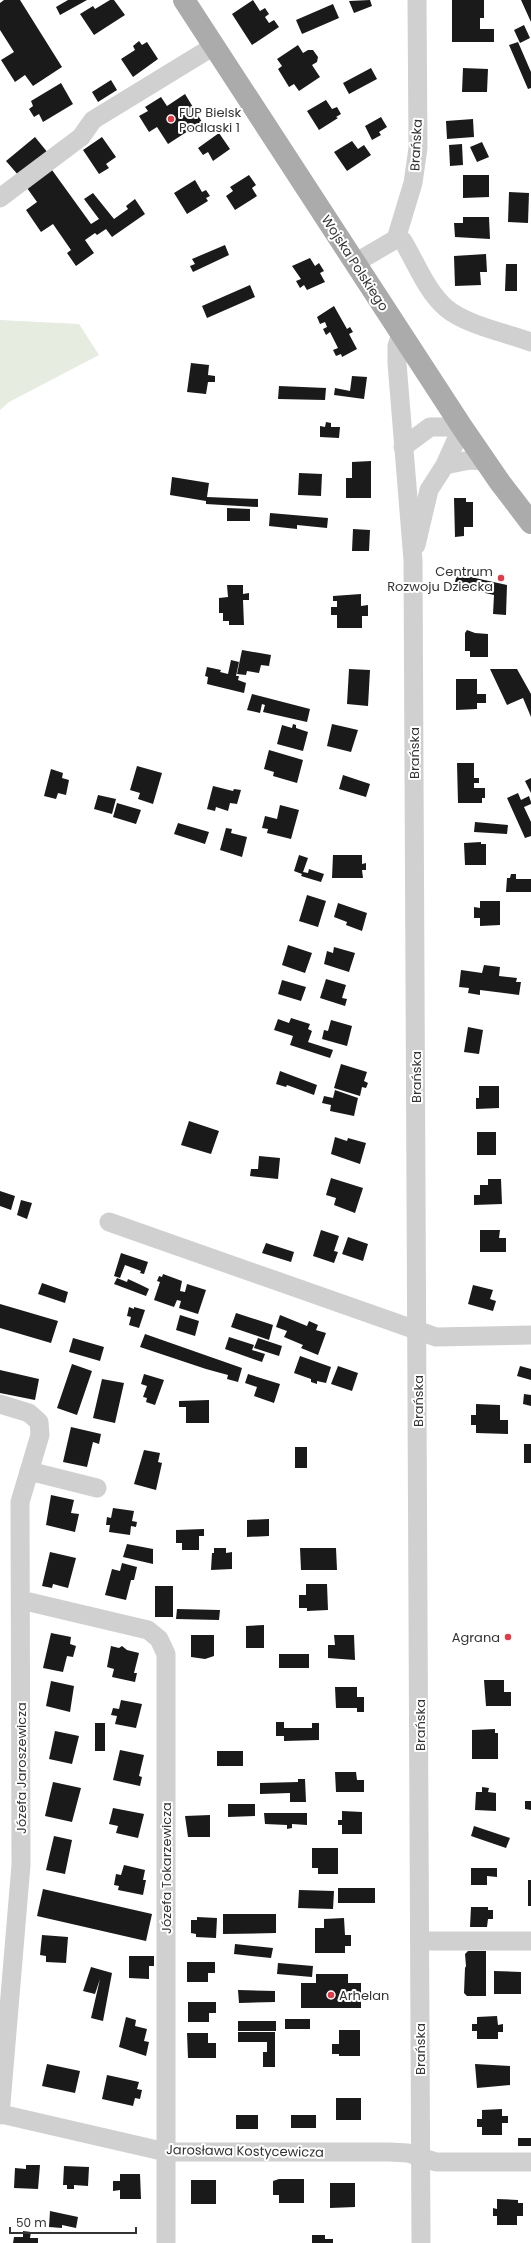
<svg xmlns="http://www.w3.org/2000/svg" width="531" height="2243" viewBox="0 0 531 2243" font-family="Poppins,sans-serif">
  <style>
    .green { fill: #e6ecdf }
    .building { fill: #1a1a1a }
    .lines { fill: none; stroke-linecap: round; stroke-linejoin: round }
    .minor { stroke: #d0d0d0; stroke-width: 19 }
    .major { stroke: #ababab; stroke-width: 22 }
    .poi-dot { fill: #e63946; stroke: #fff; stroke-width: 1.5 }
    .labels { text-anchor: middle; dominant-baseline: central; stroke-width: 4; stroke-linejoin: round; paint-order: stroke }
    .poi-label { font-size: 13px; fill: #333; stroke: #fff; text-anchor: start }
    .street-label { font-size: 13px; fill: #333; stroke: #fff }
  </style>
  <rect width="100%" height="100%" fill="#fff"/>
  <path class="green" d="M0 320 79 324 99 355 9 402 0 410Z"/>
  <path class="building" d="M4 0H20L62 67 33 86 25 75 15 82 1 60 14 52 0 30V3Z
    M68 0H87L60 15 56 7Z
    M110 0H114L125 15 94 35 80 14 93 6 95 9Z
    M253 0 260 11 265 8 269 14 265 17 269 23 274 20 279 27 252 45 232 14Z
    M370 0 372 6 354 13 349 1Z
    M452 0H484V18H480V29H494V42H452Z
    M521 0H531V22Z
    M333 4 339 18 302 34 296 20Z
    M524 25 530 38 520 43 514 30Z
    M139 41 142 45 147 42 158 59 133 77 121 59 135 50 133 46Z
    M518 42 531 72V88L528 89 509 45Z
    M298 45 303 53 308 50H313L318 57 317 62 312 65 320 77 299 91 294 84 289 87 278 69 282 66 277 59Z
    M371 68 377 79 349 94 343 83Z
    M463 68 488 69 487 92H462Z
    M111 80 117 90 98 102 92 92Z
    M61 83 73 104 43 122 39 114 34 117 29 109 33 106 31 101Z
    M185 94 202 122 168 144 157 127 149 132 139 116 148 111 145 107 161 97 167 106Z
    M326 100 332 109 337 107 341 114 336 117 338 118 319 130 307 111Z
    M381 117 387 127 379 132 381 135 372 140 365 126Z
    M473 119 474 137 447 139 446 121Z
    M219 133 230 149 213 161 208 152 203 155 198 148Z
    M35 137 48 153 19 176 6 161Z
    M102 137 116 157 106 164 109 168 99 174 83 150Z
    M352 141 358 149 364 145 371 155 347 171 334 152Z
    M482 142 489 157 477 162 470 147Z
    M462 144 463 165 450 166 449 145Z
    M52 170 91 224 99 219 84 199 93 193 114 219 128 209 126 206 135 199 145 214 112 237 106 229 97 235 95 233 85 240 94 253 76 266 67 253 71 250 53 224 41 232 26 210 37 202 27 188Z
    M249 175 256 185 252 188 257 196 235 210 226 196 233 191 230 187Z
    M463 175H489V197L463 198Z
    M195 180 202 192 206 190 210 196 206 198 208 201 187 214 174 193Z
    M509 192 529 193 528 223 508 222Z
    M463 217H489L490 239 455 237 454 223H463Z
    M225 245 229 255 193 272 190 266 195 264 192 259Z
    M486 254 487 272H480L481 285 455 286 454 256Z
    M310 258 315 266 319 263 324 271 320 273 325 282 307 290 304 285 300 288 296 281 301 279 292 266Z
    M506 264H517V291H505Z
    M250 285 255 297 207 318 202 306Z
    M334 306 347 329 350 327 353 332 349 334 357 349 342 357 341 354 336 356 333 350 338 348 330 332 326 335 323 329 327 327 325 322 320 324 317 317Z
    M191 363 209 365 208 375 215 376V382H208L206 394 187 392Z
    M352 376 367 377 364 399 334 395 335 388 350 391Z
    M279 386 326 388 325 400 278 399Z
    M326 422 331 423V427H340L339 438 320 437V426L325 427Z
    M371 461V498H346V478H352V462Z
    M299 473 322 474 321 496 298 495Z
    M172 477 209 483 207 497 258 499V507L206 504V501L170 495Z
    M454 498H466V502H473V527H464V536L455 537Z
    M227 508 250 509V521H227Z
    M270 513 328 518 327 528 297 525V529L269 526Z
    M353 529 370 530 369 551H352Z
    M457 574 507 585 506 615 493 614 494 595 454 586Z
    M227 585H243V594L249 593V600H243L244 625H229V621H223V613H219V598L228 597Z
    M361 594V606L368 605V616H362V628H337V615H331V607H337V601H333V596Z
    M467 630 475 633 488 634V657H470V651H465V633Z
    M242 650 271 655 269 666 261 665 259 673 247 671 246 675 237 674Z
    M231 660 239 662 236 676H239L238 680 246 683 244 693 207 684 208 677 205 676 207 667 221 670 220 672 228 674Z
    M349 669 370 670 368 706 347 704Z
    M490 669H517L531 694V717L523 698 507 705Z
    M456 679H477V694H486V703H477V709L456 710Z
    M252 694 310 709 307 722 263 712 265 705 262 704 260 713 247 710Z
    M293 724 296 725V728L308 732 303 751 277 744 282 725 292 728Z
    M332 724 358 730 351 752 327 746Z
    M269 750 303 760 297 783 273 776 274 772 264 769Z
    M457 763H474V778H479V783H474V788H485V798H482V803H458Z
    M137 766 162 773 153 804 138 799 140 793 130 790Z
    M51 769 63 773 62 778 69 780 66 795 58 793 56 799 44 796Z
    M343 775 370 784 366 797 339 789Z
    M531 778V793L525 781Z
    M213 786 233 791 234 789 241 790 237 804 230 803 228 811 216 807 215 811 207 809Z
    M518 793 521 800 529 796 531 802V804L524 807 531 822V836L525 838 507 798Z
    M98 795 116 799 112 814 94 809Z
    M117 803 141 810 136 824 113 817Z
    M280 805 299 810 291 839 267 833 268 829 262 828 265 816 277 819Z
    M475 822 508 825 507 834 474 832Z
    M178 823 209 832 205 844 174 834Z
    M226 828 232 829 231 833 247 837 242 857 220 850Z
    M481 842V844H486V865H465L464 843Z
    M299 855 308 858 303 872 308 873 309 869 324 874 321 882 301 876 302 874 294 871Z
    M333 855H362V864L366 863V870H362L363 878H332Z
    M511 874H516V879H531V892H506L507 878H510Z
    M307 895 326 901 318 927 299 921Z
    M480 901H500V925L480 926V918H474V907L480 908Z
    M338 903 367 913 362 931 346 925 347 922 334 917Z
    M288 945 312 953 305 973 282 965Z
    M334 947 355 953 349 972 324 964 327 951 333 953Z
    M484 965 500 967 499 976 517 978 516 982H521L519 995 480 990V995L468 993 469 988 459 987 461 970 482 973Z
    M326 979 346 985 342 998 347 999 345 1006 320 998Z
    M282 980 306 987 301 1001 278 994Z
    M291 1018 310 1024 308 1029 312 1031 308 1042 333 1050 330 1058 290 1045 293 1036 274 1030 278 1019 289 1023Z
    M331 1020 352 1026 347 1046 322 1039 324 1030 328 1031Z
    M468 1027 483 1030 479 1054 464 1052Z
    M341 1064 367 1072 364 1081 368 1083 366 1088 362 1087 360 1096 334 1088Z
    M280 1071 317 1085 314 1095 287 1085 286 1087 276 1084Z
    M479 1086H499V1108L476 1109V1098H479Z
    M335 1090 358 1098 354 1116 330 1111 331 1105 322 1103 324 1096 333 1098Z
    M189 1121 219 1131 211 1154 181 1145Z
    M477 1132H496V1155H477Z
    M335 1137 347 1141 348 1138 366 1143 360 1164 331 1154Z
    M259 1156 280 1158 278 1179 250 1176 251 1169H258Z
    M331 1178 363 1188 355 1213 334 1205 336 1198 326 1195Z
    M488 1179H501L502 1204 474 1205V1195H480V1185H488Z
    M0 1191 15 1196 11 1210 0 1206Z
    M21 1200 32 1203 27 1219 17 1215Z
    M321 1230 339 1236 334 1251 338 1252 334 1263 313 1256Z
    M480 1230H500L499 1238H506V1252H480Z
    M348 1237 368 1244 363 1261 342 1254Z
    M266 1243 294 1252 291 1262 262 1253Z
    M121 1253 148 1262 144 1274 140 1273 141 1271 125 1265 120 1278 114 1276Z
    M163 1274 182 1281 180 1291 185 1292 187 1284 206 1290 198 1314 179 1308 181 1301 177 1300 174 1307 154 1300 160 1282 157 1281 159 1276 162 1277Z
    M117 1278 127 1282 128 1279 141 1285 149 1289 146 1296 114 1284Z
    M42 1283 68 1292 65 1303 38 1294Z
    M473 1285 493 1290 490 1299 496 1301 493 1311 468 1304Z
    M0 1304 58 1321 51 1343 0 1328Z
    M129 1307 134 1309V1307L145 1310 139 1328 129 1325 131 1317 127 1316Z
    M236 1313 273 1325 269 1340 231 1327Z
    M180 1315 199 1321 195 1336 176 1330Z
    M280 1315 307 1326 309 1321 318 1325 316 1330 326 1333 318 1355 301 1348 303 1345 284 1337 287 1331 276 1327Z
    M145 1334 242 1368 238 1382 227 1379 228 1375 206 1369 140 1347Z
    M229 1337 254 1345 252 1350 265 1354 262 1362 225 1349Z
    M73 1338 104 1347 100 1361 69 1352Z
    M258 1338 282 1346 279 1356 254 1348Z
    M300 1356 331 1367 326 1383 317 1381V1384L311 1382V1379L294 1373Z
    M72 1364 92 1371 77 1415 57 1408Z
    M338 1366 358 1373 352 1391 331 1384Z
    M520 1366 531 1369V1380L517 1376Z
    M0 1370 39 1379 35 1400 0 1393Z
    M144 1374 164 1380 155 1405 146 1402 147 1398 143 1397 147 1386 141 1384Z
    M248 1374 280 1384 274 1403 254 1396 257 1387 245 1383Z
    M102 1379 124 1383 115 1423 93 1418Z
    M524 1394 531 1395V1406L523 1404Z
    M209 1400V1423H186V1407H179V1401Z
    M476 1404 500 1405V1420H508V1434L476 1433V1425H471V1415H476Z
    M71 1427 101 1434 99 1444 93 1442 87 1467 63 1462Z
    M524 1444H531V1463H524Z
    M295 1447H307V1468H295Z
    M144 1450 160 1453 158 1462 162 1463 156 1490 134 1484Z
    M51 1495 74 1500 71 1513 79 1514 75 1532 46 1525Z
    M113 1508 134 1511 132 1521 137 1522 136 1527 131 1526 130 1535 109 1532 110 1525H106L107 1517 111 1518Z
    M269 1519V1536L247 1537V1520Z
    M204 1529V1536H199V1550H182V1543H176V1530Z
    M127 1544 153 1549V1564L123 1557Z
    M214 1548H226V1553L232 1552V1569L211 1570 212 1553H214Z
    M300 1548H336L337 1570H301Z
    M50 1552 76 1558 68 1588 53 1584 52 1588 42 1586Z
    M122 1563 137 1567 134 1580H131L126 1600 105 1595 112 1569 120 1571Z
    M306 1584H327L328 1610 307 1611V1608H299V1595H306Z
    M155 1586H173V1617H155Z
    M177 1609 220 1610 219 1620 176 1619Z
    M264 1625V1648H246V1626Z
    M51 1633 71 1637 70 1644 76 1646 73 1657 67 1656 63 1672 43 1668Z
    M191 1635H214V1656L205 1659 191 1657Z
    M334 1635H354L355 1660 328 1658V1645H335Z
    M111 1646 119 1648 122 1646 127 1650 139 1653 134 1673H137L135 1682 112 1677 114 1669 107 1667Z
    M279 1654H309V1668H279Z
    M484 1680H504V1692H511V1706H486Z
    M51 1681 74 1686 70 1712 46 1706Z
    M335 1687H357V1697H364V1712H357V1708H336Z
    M121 1700 142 1704 136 1728 115 1724 117 1716 111 1715 113 1708 119 1709Z
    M276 1722H284V1728H312V1723H319V1740L284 1741V1736H276Z
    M95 1723H105V1751H95Z
    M495 1729V1733H498V1759H472V1730Z
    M55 1731 79 1736 72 1764 49 1759Z
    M120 1750 144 1755 139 1776 142 1777 140 1786 113 1780Z
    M217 1751H243V1766H217Z
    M335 1772H356L357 1780H364V1792H336Z
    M298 1779H305L306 1802H290V1793L260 1794V1783L298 1782Z
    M53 1782 81 1788 72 1822 45 1816Z
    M482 1787 489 1788 488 1792 496 1793V1811L475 1810 476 1792H482Z
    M525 1801H531V1810L525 1809Z
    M228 1804H255V1816L228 1817Z
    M113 1808 144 1814 138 1838 116 1833 118 1826 109 1824Z
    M342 1811 362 1812V1834H342V1825H338V1820H342Z
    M264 1813H307V1825L292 1824V1828L287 1829V1825L265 1824Z
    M210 1815V1837H188L185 1816Z
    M474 1826 510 1838 506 1848 471 1836Z
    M54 1836 72 1840 65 1874 46 1870Z
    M312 1848H338V1874H318V1868H312Z
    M124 1865 145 1870 143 1880H146L143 1895 118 1890 119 1886 114 1885 116 1874 121 1875Z
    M471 1868H497V1877L487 1876V1885H471Z
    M528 1880H531V1906H528Z
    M338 1888H375V1903H338Z
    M43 1889 152 1914 146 1941 37 1916Z
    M299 1890 334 1891 333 1909 298 1908Z
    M471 1907H488V1910H493V1919H488L487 1927H470Z
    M223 1914H276V1933L223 1934Z
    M197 1917 217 1918 216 1938 196 1937V1934L191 1933V1920H197Z
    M344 1918 345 1935H351V1946H345V1953H315V1928H324V1919Z
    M42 1935 68 1937 66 1963 46 1962V1956L40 1955Z
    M235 1944 273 1948 271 1958 234 1954Z
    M468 1951H486V1996H467L464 1993 465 1968 466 1966 465 1954Z
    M129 1956H154V1966H149V1979L129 1978Z
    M187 1962H215V1973H208V1982H187Z
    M278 1963 313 1966 312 1977 277 1974Z
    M91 1967 112 1973 103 2021 91 2018 100 1979 95 1994 83 1991Z
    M494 1971 521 1972V1994H494Z
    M316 1974H348V1983H361V2008H301V1983H316Z
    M238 1990 275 1991V2002L239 2003Z
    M188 2002H216V2013H209V2022H188Z
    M497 2016 498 2025 503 2024V2032H498V2039H477V2031H472V2024H477V2017Z
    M126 2017 136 2020 135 2026 147 2029 144 2041 149 2042 146 2056 119 2047Z
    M285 2019H310V2029H285Z
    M238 2021H276V2031H238Z
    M339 2030H360V2056H339V2054H332V2044H339Z
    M238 2032H275V2067H263V2052H267V2042H238Z
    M187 2033H208V2043H216V2058H188Z
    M47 2064 80 2071 75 2093 42 2086Z
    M475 2064 510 2066V2085L477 2088Z
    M107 2075 139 2082 137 2089 142 2090 140 2099 135 2098 133 2106 102 2099Z
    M336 2098H361V2120H336Z
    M502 2109V2116H508V2123H502V2135H482V2127H477V2119H482V2110Z
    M236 2115H258V2129H236Z
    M291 2115H316V2128H291Z
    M518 2138H531V2146H518Z
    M26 2165H40L38 2189 14 2188 15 2168 26 2169Z
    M64 2166 89 2167 88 2186 74 2185V2189H67V2185H63Z
    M120 2174H140L141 2199H120V2190L113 2191V2181H120Z
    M279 2179H304V2203H279V2195H273V2181Z
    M191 2180H216V2204H191Z
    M330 2183H355V2207L330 2208Z
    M497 2199 518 2200V2203H523V2216H517V2225H497V2216H493V2208L497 2209Z
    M50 2211 78 2217 76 2228 62 2225V2228L49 2227Z
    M23 2231 31 2232 30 2238H38V2243H13L14 2237H23Z
    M312 2235H325V2239H333V2243H312Z"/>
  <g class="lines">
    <path class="minor" d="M0 198 81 137 93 120 214 46
      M396 239 403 241C416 263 427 292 446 308 466 325 506 333 531 342
      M355 263 396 239 413 183 418 148 417 0
      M401 334 397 346V363L413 560 421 2243
      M403 447 430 427H462L445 465 429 490 416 545
      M445 465 470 460 485 461
      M109 1222 436 1337 531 1335
      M0 1404 29 1413 39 1422 40 1435 20 1502 21 1865 0 2115
      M29 1471 97 1488
      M21 1600 148 1630 159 1639 166 1654V2243
      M420 1941H531
      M1 2114 166 2152H389L408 2153 436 2162H531"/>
    <path class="major" d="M184 0 462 427 499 481 531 523"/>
  </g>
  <g class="poi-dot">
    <circle cx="171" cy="119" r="4"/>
    <circle cx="501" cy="578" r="4"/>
    <circle cx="508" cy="1637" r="4"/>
    <circle cx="331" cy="1995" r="4"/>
  </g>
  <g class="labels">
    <g class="poi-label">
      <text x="179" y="112">FUP Bielsk<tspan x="179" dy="15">Podlaski 1</tspan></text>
      <text x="493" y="571" text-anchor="end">Centrum<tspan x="493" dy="15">Rozwoju Dziecka</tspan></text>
      <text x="500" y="1637" text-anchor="end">Agrana</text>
      <text x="339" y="1995">Arhelan</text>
    </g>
    <g class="street-label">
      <text transform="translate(416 145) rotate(-87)">Brańska</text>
      <text transform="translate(355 263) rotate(57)">Wojska Polskiego</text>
      <text transform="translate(414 753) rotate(-90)">Brańska</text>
      <text transform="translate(416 1077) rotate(-90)">Brańska</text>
      <text transform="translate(418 1401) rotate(-90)">Brańska</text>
      <text transform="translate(420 1725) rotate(-90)">Brańska</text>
      <text transform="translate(21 1768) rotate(-90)">Józefa Jaroszewicza</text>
      <text transform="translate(166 1868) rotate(-90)">Józefa Tokarzewicza</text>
      <text transform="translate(420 2049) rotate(-90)">Brańska</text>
      <text transform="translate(245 2151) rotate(1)">Jarosława Kostycewicza</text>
    </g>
  </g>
  <path d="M10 2227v6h126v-6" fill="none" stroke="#333333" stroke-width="2"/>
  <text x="16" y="2227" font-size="12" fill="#333333" stroke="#ffffff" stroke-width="3" paint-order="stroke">50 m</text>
</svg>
